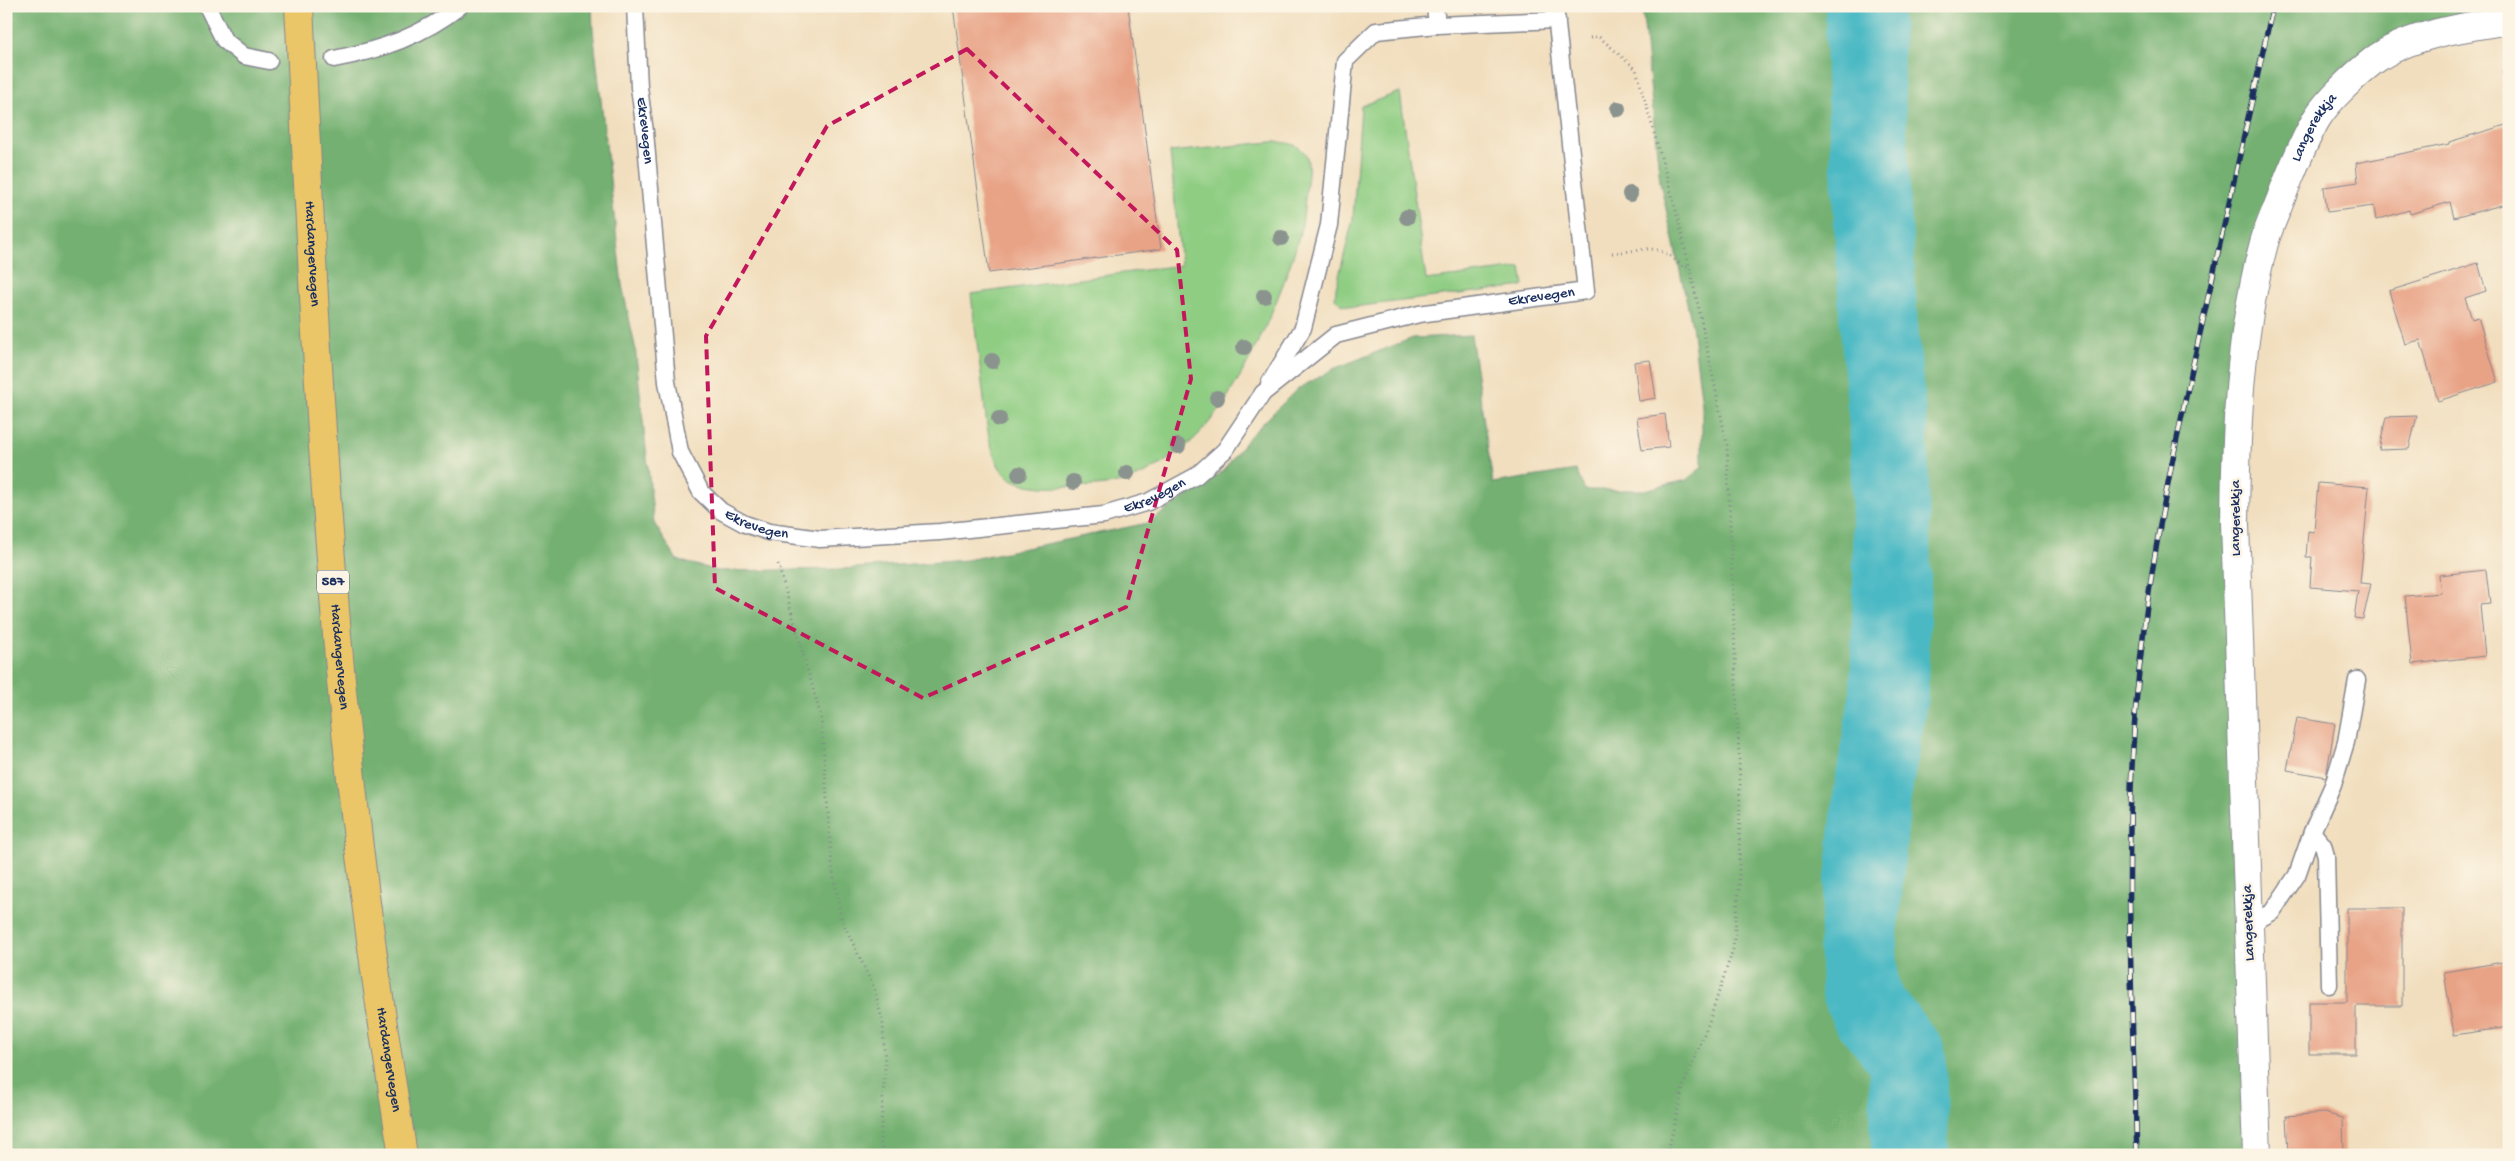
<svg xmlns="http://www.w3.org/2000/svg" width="2515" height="1161" viewBox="0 0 2515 1161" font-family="'Gochi Hand',sans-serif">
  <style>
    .green { fill: #8fcd83; stroke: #557e70 }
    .forest { fill: #73b071; stroke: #477068 }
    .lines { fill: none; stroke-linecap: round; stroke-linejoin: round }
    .river { stroke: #4bb9c4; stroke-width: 78 }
    .building { fill: #e8a386 }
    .lane-casing { stroke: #86868e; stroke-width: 19 }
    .street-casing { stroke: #86868e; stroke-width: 30 }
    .primary-casing { stroke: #86868e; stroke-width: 30 }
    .path { stroke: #86868e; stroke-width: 3; stroke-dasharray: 1 4; stroke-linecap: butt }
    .lane { stroke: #fff; stroke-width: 16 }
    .street { stroke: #fff; stroke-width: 28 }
    .primary { stroke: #eac669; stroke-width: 28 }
    .rail-casing { stroke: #1b2f5e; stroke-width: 5.5 }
    .rail { stroke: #fcf5e5; stroke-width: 4; stroke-dasharray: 11; stroke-linecap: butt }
    .tree { fill: #8b938e }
    .marked { fill: none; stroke: #c2185b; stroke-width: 4; stroke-dasharray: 10 6; stroke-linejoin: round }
    .labels { text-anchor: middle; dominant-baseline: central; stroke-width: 5; stroke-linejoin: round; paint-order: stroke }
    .shield { fill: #fcf5e5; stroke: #5e6a86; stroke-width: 1 }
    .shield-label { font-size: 14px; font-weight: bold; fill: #1b2f5e }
    .street-label { font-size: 15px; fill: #1b2f5e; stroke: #fcf5e5 }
  </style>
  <rect width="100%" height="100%" fill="#fcf5e5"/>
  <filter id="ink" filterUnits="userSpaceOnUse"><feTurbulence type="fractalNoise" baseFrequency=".02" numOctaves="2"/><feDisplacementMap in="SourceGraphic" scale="10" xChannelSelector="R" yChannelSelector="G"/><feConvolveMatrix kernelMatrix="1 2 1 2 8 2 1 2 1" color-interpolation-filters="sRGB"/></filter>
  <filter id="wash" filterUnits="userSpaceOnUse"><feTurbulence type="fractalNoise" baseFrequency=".0096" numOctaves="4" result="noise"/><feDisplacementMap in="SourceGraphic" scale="20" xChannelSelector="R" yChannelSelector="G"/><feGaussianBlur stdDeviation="1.12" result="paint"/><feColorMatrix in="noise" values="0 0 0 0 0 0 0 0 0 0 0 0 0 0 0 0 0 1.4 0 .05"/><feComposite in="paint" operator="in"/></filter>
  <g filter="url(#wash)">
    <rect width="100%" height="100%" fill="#f1debe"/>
    <path class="green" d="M1400 92 1426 280 1521 268 1524 286 1353 307 1341 304 1335 298 1336 288 1353 219 1361 106Z
      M1271 142C1281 142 1295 142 1303 151 1312 160 1307 180 1306 191 1304 202 1304 214 1302 225 1287 287 1234 412 1182 449 1162 465 1138 480 1112 484 1097 487 1081 486 1066 487 1046 488 1012 488 1000 468 987 446 986 416 983 391 979 359 975 326 971 294L1181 265 1170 152Z"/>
    <path class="forest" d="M6 6H592L593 30 622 285 635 346 654 523 677 560 718 571 842 569 967 560 1148 523 1223 471 1249 437 1296 390 1333 369 1413 338 1471 335 1493 483 1576 470 1585 490H1644L1687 480 1702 467V405L1692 325 1660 182 1642 6H2509V20L2373 61 2294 166 2240 372 2257 1155H6Z"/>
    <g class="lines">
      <path class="river" d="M1864 6 1865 76 1878 315 1889 437 1892 578 1889 693 1872 797 1858 943 1860 988 1868 1008 1907 1057 1910 1155"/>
    </g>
    <g id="blocks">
      <path class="building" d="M953 6H1128L1161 249 989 273Z
        M2509 69V92H2508L2502 71Z
        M2509 124V203L2454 218 2450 202 2410 214 2409 210 2376 220 2374 206 2327 212 2324 187 2358 182 2356 163 2449 144V142Z
        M2478 263 2486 291 2465 298 2472 319 2478 317 2498 382 2438 401 2420 340 2405 344 2389 291Z
        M1650 360 1656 398 1639 401 1634 362Z
        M1665 414 1669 447 1642 450 1637 418Z
        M2417 416 2409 449 2379 450 2386 417Z
        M2318 483 2369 487 2360 583 2371 584 2363 619 2354 618 2358 591 2310 587 2312 557H2306L2308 531 2314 532Z
        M2486 570 2490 604 2480 605 2485 656 2412 664 2405 596 2441 593 2439 575Z
        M2297 718 2335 724 2326 777 2287 770Z
        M2347 908H2402V1006H2356V1054H2309V1002H2347Z
        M2509 961V1027L2454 1035 2444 972Z
        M2324 1113 2343 1118 2344 1155H2288L2286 1116Z"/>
    </g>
  </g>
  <g filter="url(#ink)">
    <use href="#blocks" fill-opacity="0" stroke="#86868e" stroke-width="1"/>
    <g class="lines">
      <g class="lane-casing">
        <g id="lane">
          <path d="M207 6 224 40 244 56 269 61"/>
          <path id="s1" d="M635 6 639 87 645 132 667 382 680 452 701 492 721 511 745 524 769 532 820 539 940 532 1104 515 1148 502 1196 476 1225 450 1263 393 1336 335 1419 314 1586 291 1555 6"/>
          <path d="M1437 25 1557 20"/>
          <path d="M334 59C381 50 422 36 460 6"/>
          <path d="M1269 384 1303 328 1329 225 1345 61 1376 31 1437 25 1435 6"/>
          <path d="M2312 832 2323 845 2326 856 2329 985"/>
          <path d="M2249 925 2272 912 2297 875 2312 832 2333 785 2346 742 2357 680"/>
        </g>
      </g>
      <g class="street-casing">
        <g id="street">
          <path id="s2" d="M2257 1155 2235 524C2236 429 2239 335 2264 243 2269 225 2278 208 2284 190 2294 166 2304 140 2317 118 2328 100 2356 74 2373 61 2408 34 2466 27 2509 20"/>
        </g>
      </g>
      <g class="primary-casing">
        <g id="primary">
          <path id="s3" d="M299 6C309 203 318 400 334 597 348 784 373 969 403 1155"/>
        </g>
      </g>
      <path class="path" d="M1590 38 1598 36 1636 69 1676 210 1697 300 1727 445 1740 785 1739 890 1733 949 1709 1022 1684 1084 1667 1155
        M1612 253C1646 251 1656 240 1683 267H1689
        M778 564 821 717 832 865 841 918 874 988 883 1023 885 1066 880 1142 883 1155"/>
      <use href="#lane" class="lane"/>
      <use href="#street" class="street"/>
      <use href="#primary" class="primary"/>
      <g class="rail-casing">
        <path id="rail" d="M2137 1155C2132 1001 2123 847 2137 693 2148 567 2175 444 2203 320 2226 215 2250 111 2273 6"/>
      </g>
      <use href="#rail" class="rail"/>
    </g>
    <g class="tree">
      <circle cx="1618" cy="109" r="8"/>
      <circle cx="1630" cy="194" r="8"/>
      <circle cx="1407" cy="217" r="8"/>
      <circle cx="1281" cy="238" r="8"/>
      <circle cx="1264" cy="296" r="8"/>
      <circle cx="1244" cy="347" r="8"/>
      <circle cx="992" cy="361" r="8"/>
      <circle cx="1217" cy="398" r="8"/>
      <circle cx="999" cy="419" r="8"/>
      <circle cx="1178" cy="446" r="8"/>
      <circle cx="1127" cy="473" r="8"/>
      <circle cx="1019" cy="474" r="8"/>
      <circle cx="1073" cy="482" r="8"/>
    </g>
  </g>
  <path class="marked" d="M967 49 1177 250 1191 379 1126 607 923 698 715 588 706 336 827 126Z"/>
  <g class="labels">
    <rect class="shield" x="317" y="570.5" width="32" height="23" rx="4"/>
    <g class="shield-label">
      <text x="333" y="582">587</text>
    </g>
    <g class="street-label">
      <text stroke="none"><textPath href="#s2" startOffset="1041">Langerekkja</textPath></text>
      <text stroke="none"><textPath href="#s1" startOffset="125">Ekrevegen</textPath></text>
      <text stroke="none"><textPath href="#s3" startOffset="248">Hardangervegen</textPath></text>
      <text stroke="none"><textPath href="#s1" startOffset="1421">Ekrevegen</textPath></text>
      <text stroke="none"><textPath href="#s1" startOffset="965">Ekrevegen</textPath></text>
      <text transform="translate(2236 518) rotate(-90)">Langerekkja</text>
      <text stroke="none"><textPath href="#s1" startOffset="560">Ekrevegen</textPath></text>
      <text stroke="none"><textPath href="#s3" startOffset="652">Hardangervegen</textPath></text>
      <text transform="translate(2249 923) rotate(-92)">Langerekkja</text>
      <text stroke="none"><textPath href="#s3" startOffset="1058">Hardangervegen</textPath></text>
    </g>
  </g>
  <rect width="2515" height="1161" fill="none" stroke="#fcf5e5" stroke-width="25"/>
</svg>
